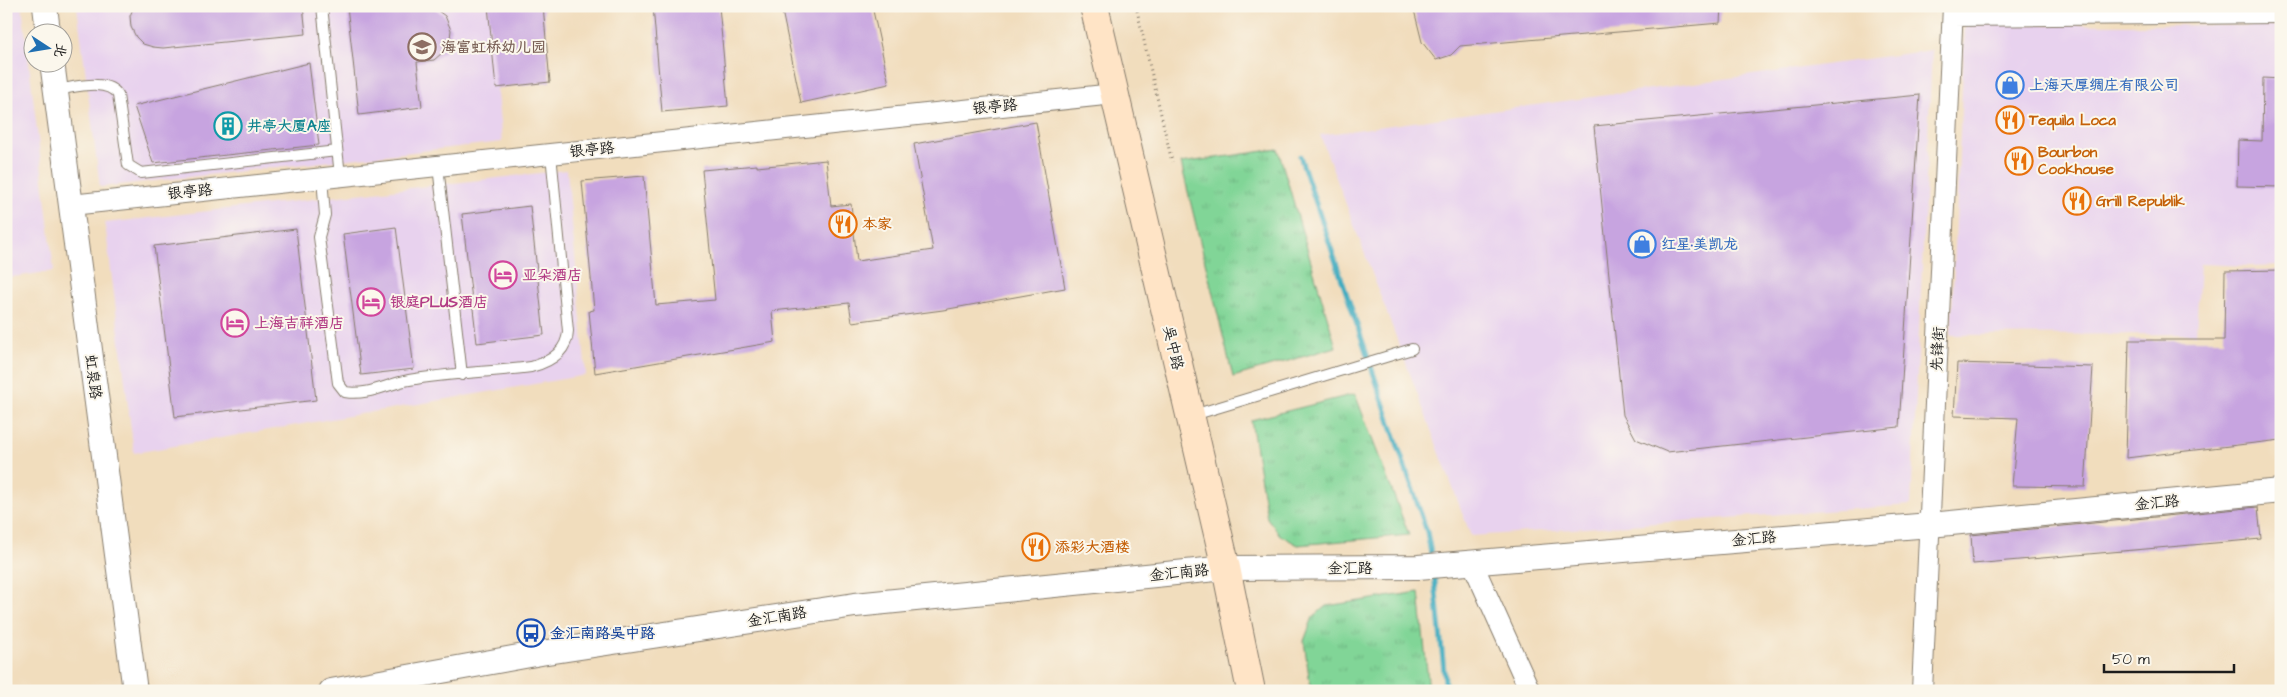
<svg xmlns="http://www.w3.org/2000/svg" width="2287" height="697" viewBox="0 0 2287 697" font-family="'Architects Daughter','LXGW WenKai TC',sans-serif">
  <style>
    .built { fill: #e8d2ee }
    .park { fill: url(#park-tufts); stroke: #4e785a }
    .lines { fill: none; stroke-linecap: round; stroke-linejoin: round }
    .stream { stroke: #41acc0; stroke-width: 5 }
    .building { fill: #c7a4e0 }
    .service-casing { stroke: #867c6c; stroke-width: 12 }
    .minor-casing { stroke: #867c6c; stroke-width: 22 }
    .tertiary-casing { stroke: #867c6c; stroke-width: 26 }
    .secondary-casing { stroke: #867c6c; stroke-width: 30 }
    .path { stroke: #867c6c; stroke-width: 3; stroke-dasharray: 1 4; stroke-linecap: butt }
    .service { stroke: #fff; stroke-width: 10 }
    .minor { stroke: #fff; stroke-width: 20 }
    .tertiary { stroke: #fff; stroke-width: 24 }
    .secondary { stroke: #ffe4c6; stroke-width: 28 }
    .labels { text-anchor: middle; dominant-baseline: central; stroke-width: 4; stroke-linejoin: round; paint-order: stroke }
    .education-label { font-size: 15px; font-weight: bold; fill: #785e54; stroke: #fbf7ec; text-anchor: start }
    .shop-label { font-size: 15px; font-weight: bold; fill: #366cbe; stroke: #fbf7ec; text-anchor: start }
    .street-label { font-size: 15px; fill: #1c1c1c; stroke: #fbf7ec }
    .food-label { font-size: 15px; font-weight: bold; fill: #c56008; stroke: #fbf7ec; text-anchor: start }
    .culture-label { font-size: 15px; font-weight: bold; fill: #0d838f; stroke: #fbf7ec; text-anchor: start }
    .hotel-label { font-size: 15px; font-weight: bold; fill: #b23c85; stroke: #fbf7ec; text-anchor: start }
    .transit-label { font-size: 15px; font-weight: bold; fill: #164399; stroke: #fbf7ec; text-anchor: start }
  </style>
  <defs>
    <pattern id="park-tufts" width="24" height="20" patternUnits="userSpaceOnUse" patternTransform="scale(1.25)"><rect width="24" height="20" fill="#81d597"/><path d="M3 7l-1-3M5 7V3M7 7l1-3M15 17l-1-3M17 17v-4M19 17l1-3" fill="none" stroke="#6fb682"/></pattern>
  </defs>
  <rect width="100%" height="100%" fill="#fbf7ec"/>
  <filter id="ink" filterUnits="userSpaceOnUse"><feTurbulence type="fractalNoise" baseFrequency=".02" numOctaves="2"/><feDisplacementMap in="SourceGraphic" scale="10" xChannelSelector="R" yChannelSelector="G"/><feConvolveMatrix kernelMatrix="1 2 1 2 8 2 1 2 1" color-interpolation-filters="sRGB"/></filter>
  <filter id="wash" filterUnits="userSpaceOnUse"><feTurbulence type="fractalNoise" baseFrequency=".0096" numOctaves="4" result="noise"/><feDisplacementMap in="SourceGraphic" scale="20" xChannelSelector="R" yChannelSelector="G"/><feGaussianBlur stdDeviation="1.12" result="paint"/><feColorMatrix in="noise" values="0 0 0 0 0 0 0 0 0 0 0 0 0 0 0 0 0 1.4 0 .05"/><feComposite in="paint" operator="in"/></filter>
  <g filter="url(#wash)">
    <rect width="100%" height="100%" fill="#f1ddbd"/>
    <path class="built" d="M6 6H22L54 271 6 278Z
      M77 6H488L502 142 100 187Z
      M1965 24 2281 26V265L2250 266 2200 264 2196 334 1951 335Z
      M1932 50 1911 505 1471 536 1320 135Z
      M567 170 586 375 134 453 105 223Z"/>
    <path class="park" d="M1278 149 1336 347 1233 377 1181 163Z
      M1355 394 1409 535 1298 545 1280 535 1267 518 1251 420Z
      M1419 592 1429 691H1311L1304 641 1313 617 1326 606Z"/>
    <g class="lines">
      <path class="stream" d="M1300 156 1427 532 1432 559
        M1434 572 1446 691"/>
    </g>
    <g id="blocks">
      <path class="building" d="M134 6H303L306 34 163 48 153 47 143 44 136 37 131 27 130 16Z
        M347 6H410L411 9 428 7 434 8 445 16 451 30 449 47 434 60 417 62 422 107 359 115Z
        M488 6H543L550 82 496 88Z
        M653 6H719L728 106 662 112Z
        M781 6H872L889 84 801 103Z
        M1413 6H1721L1720 23 1460 46 1451 55 1436 60 1422 42Z
        M309 63 319 145 153 163 134 106Z
        M2263 78 2281 79V187L2237 186 2238 140 2262 141Z
        M1920 95 1899 427 1667 452 1636 439 1623 415 1594 126Z
        M1036 122 1065 288 943 310 852 322 849 303 772 311 775 342 595 373 589 311 594 310 582 181 644 176 656 305 715 300 702 170 757 165V167L826 160 831 206 851 204 857 261 933 250 914 144Z
        M530 206 544 335 477 343 462 214Z
        M396 227 414 369 361 375 343 234Z
        M296 229 316 400 175 417 154 246Z
        M2281 270V440L2126 458 2129 340H2224L2225 271Z
        M1957 363 2093 367 2085 487 2012 486 2018 418 1954 416Z
        M2258 507 2261 539 1973 564 1971 535Z"/>
    </g>
  </g>
  <g filter="url(#ink)">
    <use href="#blocks" fill-opacity="0" stroke="#867c6c" stroke-width="1"/>
    <g class="lines">
      <g class="service-casing">
        <path id="service" d="M322 6 340 176
          M55 90C73 88 107 77 118 95L128 165 141 173 337 151
          M438 166 462 375
          M322 178 325 215 319 237 338 383 345 392C368 396 387 384 409 380 449 373 491 372 531 367 550 362 567 352 568 331L551 154
          M1190 416 1412 349"/>
      </g>
      <g class="minor-casing">
        <path id="minor" d="M1953 16 2281 13
          M71 205 1114 94
          M1472 562 1530 691
          M1922 691 1953 6"/>
      </g>
      <g class="tertiary-casing">
        <path id="tertiary" d="M45 6 48 32
          M52 62 135 691
          M331 691 541 653 855 605 1226 568 1418 567 1930 525 2281 491"/>
      </g>
      <g class="secondary-casing">
        <path id="secondary" d="M1094 6 1226 568 1251 691"/>
      </g>
      <path class="path" d="M1136 6 1172 162"/>
      <use href="#service" class="service"/>
      <use href="#minor" class="minor"/>
      <use href="#tertiary" class="tertiary"/>
      <use href="#secondary" class="secondary"/>
    </g>
  </g>
  <defs>
    <g id="school-ring" transform="scale(1.4375)"><circle r="9.5" fill="#fbf7ec" stroke="#8d6e63" stroke-width="1.5"/><path d="M0-5L7-2L0 1L-7-2ZM-4 1L0 2.5L4 1V4Q0 6-4 4Z" fill="#8d6e63"/></g>
    <g id="shop-ring" transform="scale(1.4375)"><circle r="9.5" fill="#fbf7ec" stroke="#3f7fe0" stroke-width="1.5"/><path d="M-5-2.5h2.3a2.7 3.5 0 0 1 5.4 0H5L5.5 6h-11ZM-1.5-2.5h3a1.5 2.3 0 0 0-3 0Z" fill="#3f7fe0"/></g>
    <g id="restaurant-ring" transform="scale(1.4375)"><circle r="9.5" fill="#fbf7ec" stroke="#e8710a" stroke-width="1.5"/><path d="M-5-6h1v4h1v-4h1v4h1v-4h1v5L-1.5 .5V6h-2V.5L-5-1ZM5-6V6H3V1.5H1.5Q1.5-4 5-6Z" fill="#e8710a"/></g>
    <g id="building-ring" transform="scale(1.4375)"><circle r="9.5" fill="#fbf7ec" stroke="#0f9aa8" stroke-width="1.5"/><path d="M-4-6H4V6H1V3H-1V6H-4ZM-2.5-4.3h1.7v1.8h-1.7ZM.8-4.3h1.7v1.8H.8ZM-2.5-1h1.7V.8h-1.7ZM.8-1h1.7V.8H.8Z" fill="#0f9aa8"/></g>
    <g id="hotel-ring" transform="scale(1.4375)"><circle r="9.5" fill="#fbf7ec" stroke="#d1479c" stroke-width="1.5"/><path d="M-6-4.5h1.5V1H6V5H4.5V3h-9V5H-6ZM-4 0a1.8 1.8 0 1 1 3.6 0ZM.5 0V-2.5h3Q6-2.5 6 0Z" fill="#d1479c"/></g>
    <g id="bus-ring" transform="scale(1.4375)"><circle r="9.5" fill="#fbf7ec" stroke="#1a4fb4" stroke-width="1.5"/><path d="M-5-6H5V4H4V6H2V4H-2V6H-4V4H-5ZM-3.5-4V0h7V-4ZM-3.5 1.2v1.5H-2V1.2ZM2 1.2v1.5H3.5V1.2Z" fill="#1a4fb4"/></g>
  </defs>
  <g fill-rule="evenodd">
    <use href="#school-ring" x="422" y="47"/>
    <use href="#shop-ring" x="2010" y="85"/>
    <use href="#restaurant-ring" x="2010" y="120"/>
    <use href="#building-ring" x="228" y="126"/>
    <use href="#restaurant-ring" x="2019" y="161"/>
    <use href="#restaurant-ring" x="2077" y="201"/>
    <use href="#restaurant-ring" x="843" y="224"/>
    <use href="#shop-ring" x="1642" y="244"/>
    <use href="#hotel-ring" x="503" y="275"/>
    <use href="#hotel-ring" x="371" y="302"/>
    <use href="#hotel-ring" x="235" y="323"/>
    <use href="#restaurant-ring" x="1036" y="547"/>
    <use href="#bus-ring" x="531" y="633"/>
  </g>
  <g class="labels">
    <g class="education-label">
      <text x="441" y="47">海富虹桥幼儿园</text>
    </g>
    <g class="shop-label">
      <text x="2029" y="85">上海天厚绸庄有限公司</text>
      <text x="1661" y="244">红星·美凯龙</text>
    </g>
    <g class="street-label">
      <text transform="translate(995 107) rotate(-6)">银亭路</text>
      <text transform="translate(592 150) rotate(-6)">银亭路</text>
      <text transform="translate(190 192) rotate(-6)">银亭路</text>
      <text transform="translate(1173 348) rotate(77)">吴中路</text>
      <text transform="translate(1938 349) rotate(-87)">先锋街</text>
      <text transform="translate(93 377) rotate(83)">虹泉路</text>
      <text transform="translate(2157 503) rotate(-5)">金汇路</text>
      <text transform="translate(1754 539) rotate(-5)">金汇路</text>
      <text x="1350" y="568">金汇路</text>
      <text transform="translate(1179 573) rotate(-6)">金汇南路</text>
      <text transform="translate(777 617) rotate(-9)">金汇南路</text>
    </g>
    <g class="food-label">
      <text x="2029" y="120">Tequila Loca</text>
      <text x="2038" y="152">Bourbon<tspan x="2038" dy="17">Cookhouse</tspan></text>
      <text x="2096" y="201">Grill Republik</text>
      <text x="862" y="224">本家</text>
      <text x="1055" y="547">添彩大酒楼</text>
    </g>
    <g class="culture-label">
      <text x="247" y="126">井亭大厦A座</text>
    </g>
    <g class="hotel-label">
      <text x="522" y="275">亚朵酒店</text>
      <text x="390" y="302">银庭PLUS酒店</text>
      <text x="254" y="323">上海吉祥酒店</text>
    </g>
    <g class="transit-label">
      <text x="550" y="633">金汇南路吴中路</text>
    </g>
  </g>
  <rect width="2287" height="697" fill="none" stroke="#fbf7ec" stroke-width="25"/>
  <g transform="translate(48 48) rotate(102)"><circle r="24" fill="#fbf7ec" stroke="#a29f99"/>
  <path d="M0-4L9 19L0 12L-9 19Z" fill="#1f6fb2"/>
  <text y="-8" font-size="14" font-weight="bold" text-anchor="middle" fill="#1c1c1c">北</text>
  </g>
  <path d="M2104 664v8h130v-8" fill="none" stroke="#1c1c1c" stroke-width="2.5"/>
  <text x="2112" y="664" font-size="15" fill="#1c1c1c" stroke="#fbf7ec" stroke-width="4" paint-order="stroke">50 m</text>
</svg>
